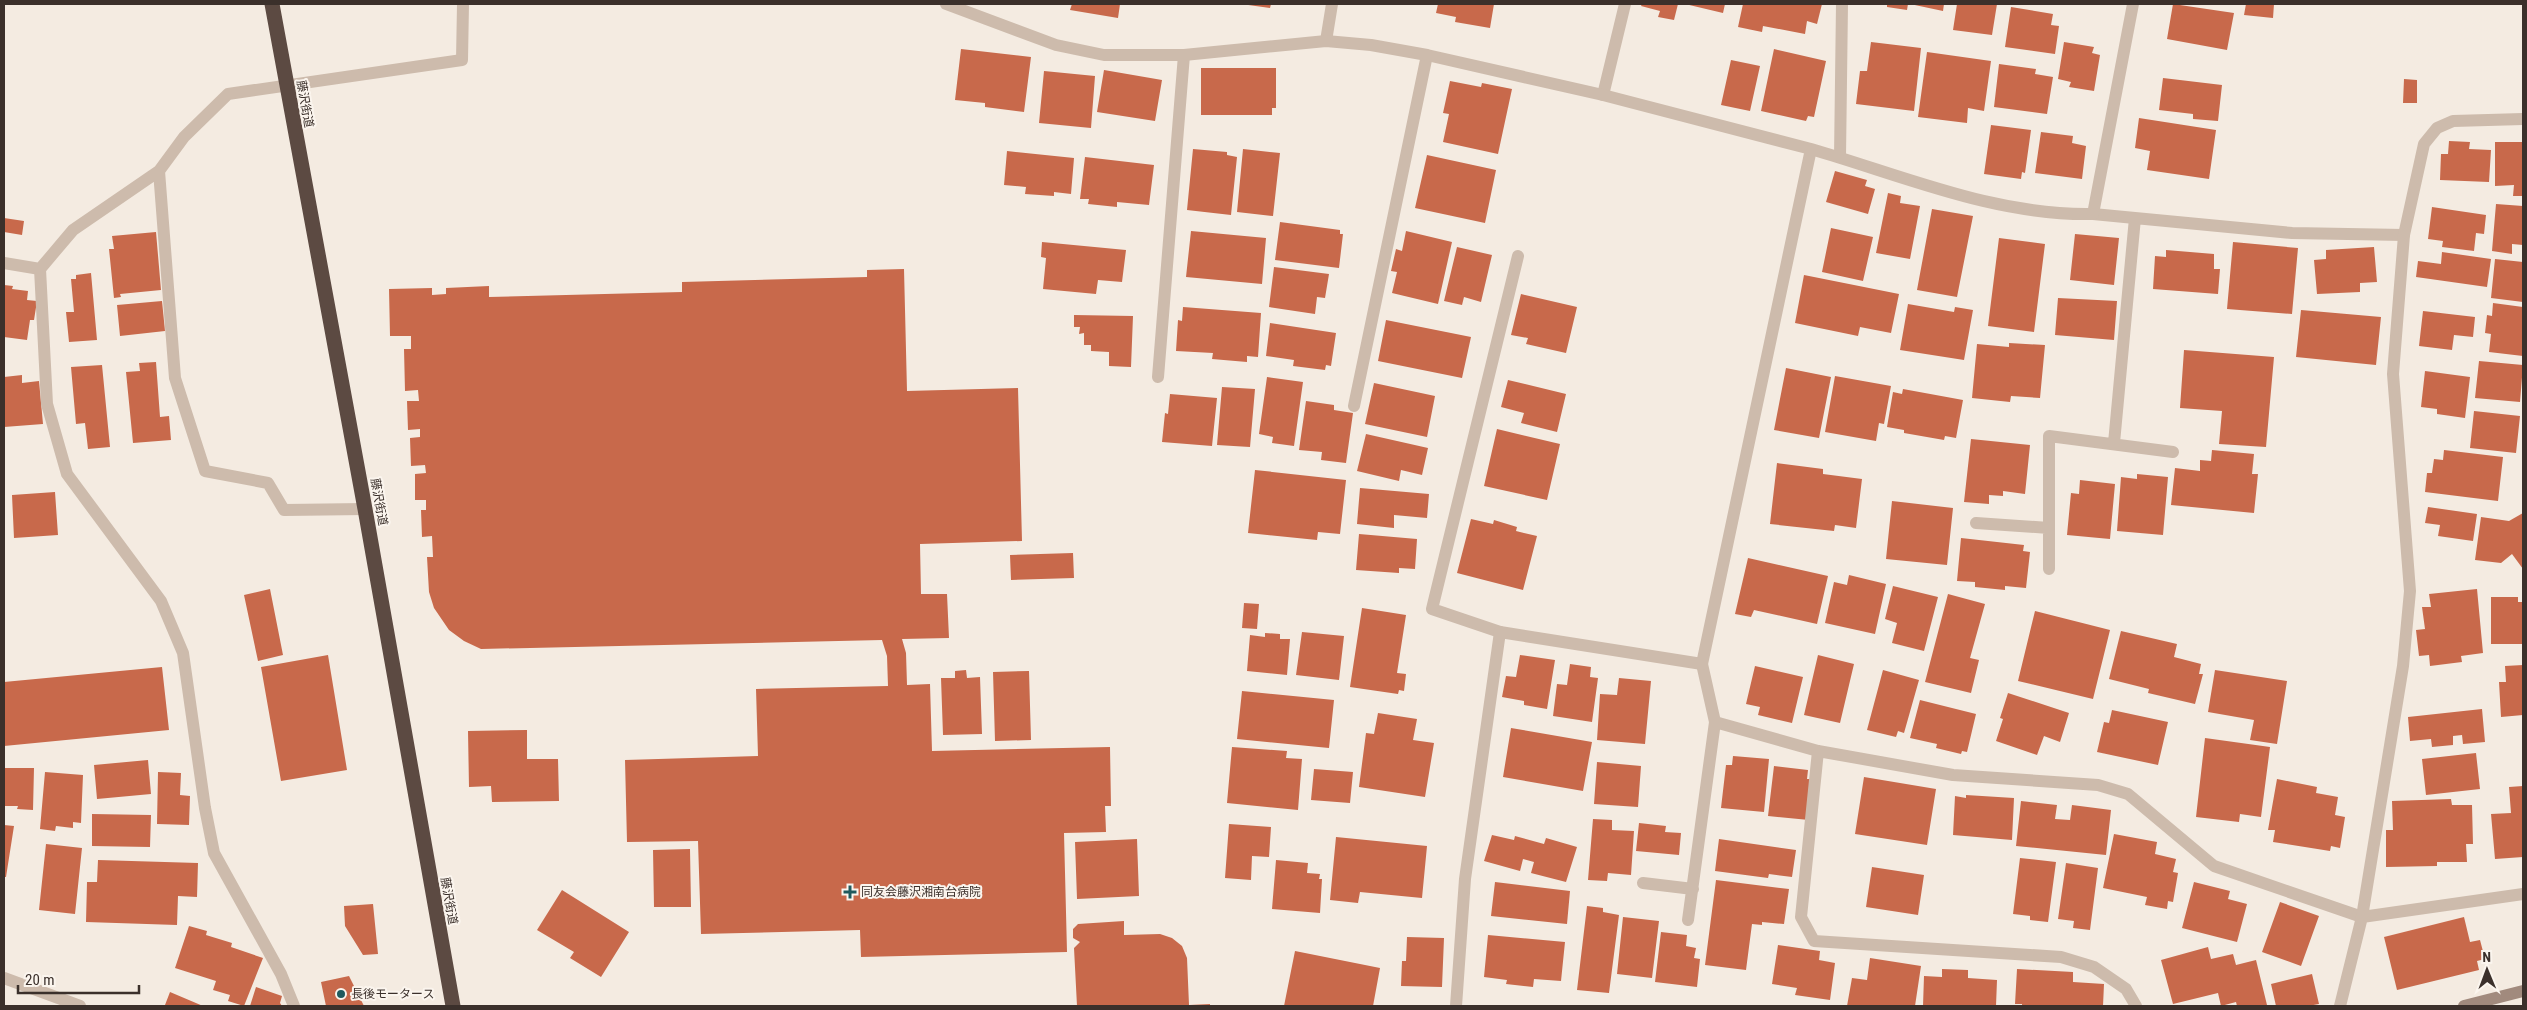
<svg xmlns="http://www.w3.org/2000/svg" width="2527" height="1010" viewBox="0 0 2527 1010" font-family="'Roboto Condensed','Noto Sans JP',sans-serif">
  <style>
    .building { fill: #c8694b }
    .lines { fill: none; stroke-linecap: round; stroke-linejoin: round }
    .lane { stroke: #cdbbac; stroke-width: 12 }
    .street { stroke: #cdbbac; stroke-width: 12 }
    .secondary { stroke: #a18a7d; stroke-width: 12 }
    .highway { stroke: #5c4a42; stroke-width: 15 }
    .poi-dot { fill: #1f5a5e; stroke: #fbf5ee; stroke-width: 2 }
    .labels { text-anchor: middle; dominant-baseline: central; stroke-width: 4; stroke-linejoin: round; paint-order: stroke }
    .street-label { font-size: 12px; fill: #3b302b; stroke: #fbf5ee }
    .poi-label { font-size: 12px; fill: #3b302b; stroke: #fbf5ee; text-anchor: start }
  </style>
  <rect width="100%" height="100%" fill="#f4ebe1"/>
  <path class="building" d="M1072 4H1120L1118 18 1070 10Z
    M1241 4H1271L1270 8Z
    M1438 4H1494L1490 28 1455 22 1456 17 1436 13Z
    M1642 4H1678L1674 20 1658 17 1660 11 1641 6Z
    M1685 4H1725L1723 13Z
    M1743 4H1822L1817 24 1807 21 1805 34 1763 26 1762 32 1738 27Z
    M1887 4H1908L1907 10 1887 7Z
    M1910 4H1944L1943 11Z
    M1957 4H1997L1992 35 1953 30Z
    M2173 4 2234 13 2227 50 2167 39Z
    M2246 4H2274L2273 18 2244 15Z
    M2011 7 2053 14 2051 25 2059 26 2055 54 2005 47Z
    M1871 42 1921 48 1914 111 1856 104 1860 71H1867Z
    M2064 42 2094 47 2092 53 2100 55 2094 91 2069 87 2071 82 2058 79Z
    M961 49 1031 57 1024 112 985 107V103L955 100Z
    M1774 49 1826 61 1814 117 1808 116 1806 121 1761 111Z
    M1927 52 1991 61 1984 111 1968 108 1967 123 1918 117Z
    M1731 60 1760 66 1750 111 1721 105Z
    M1999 64 2036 69 2035 74 2053 77 2047 114 1994 107Z
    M1201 68H1276V108H1272V115H1201Z
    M1104 70 1162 80 1155 121 1097 112Z
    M1044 71 1095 76 1091 128 1039 123Z
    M2163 78 2222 85 2218 121 2193 119V114L2159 110Z
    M2404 79 2417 80V103H2403Z
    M1450 81 1481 87 1482 83 1512 89 1498 154 1443 142 1449 114 1443 113Z
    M2139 118 2216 130 2209 179 2147 170 2150 151 2135 148Z
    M1991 125 2031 130 2025 173 2022 172 2021 179 1984 174Z
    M2041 132 2073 136 2072 143 2086 146 2082 179 2035 173Z
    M2449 141 2470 142 2469 149 2491 150 2489 182 2440 180 2441 154H2448Z
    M2495 142H2523V196H2513L2514 185 2495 186Z
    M1193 149 1227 152V155L1237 157 1231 215 1187 210Z
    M1243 149 1280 153 1273 216 1237 212Z
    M1007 151 1074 158 1071 194 1054 192V196L1025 194 1026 187 1004 185Z
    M1427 155 1496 170 1485 223 1415 208Z
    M1085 157 1154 165 1149 205 1117 202V207L1088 204 1089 199H1080Z
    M1835 171 1867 180 1865 186 1875 189 1868 214 1826 202Z
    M1888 193 1901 196 1900 203 1920 206 1910 259 1876 253Z
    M2496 204 2523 206V245L2512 244V254L2492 251Z
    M2432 207 2486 215 2484 234 2476 233 2474 251 2442 247 2443 241 2428 239Z
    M1932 209 1973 216 1957 297 1917 290Z
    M4 218 24 221 22 235 4 232Z
    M1280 222 1340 230V234H1343L1339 268 1275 260Z
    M1831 228 1873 237 1863 281 1822 272Z
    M1191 231 1266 238 1262 284 1186 277Z
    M1406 231 1452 242 1438 304 1392 293 1397 272 1391 271 1396 249 1402 251Z
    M156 232 161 290 120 294 121 297 114 298 109 249H114L112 236Z
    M2075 234 2119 238 2114 285 2070 280Z
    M1999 238 2045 244 2034 332 1988 326Z
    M1042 242 1126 250 1122 282 1098 280 1096 294 1043 289 1046 258 1041 257Z
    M2233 242 2298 248 2292 314 2227 309Z
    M1457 247 1492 255 1481 302 1464 297 1462 305 1444 301Z
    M2374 247 2377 282 2360 283V292L2317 294 2314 260 2326 259V250Z
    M2166 250 2214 254V269H2220L2218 294 2153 289 2155 256 2166 257Z
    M2442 252 2491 259 2487 287 2416 277 2418 261 2441 264Z
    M2495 259 2523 262V302L2491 298Z
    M1274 267 1329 274 1325 298 1317 297 1315 314 1269 307Z
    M904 269 907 391 1018 388 1022 541 920 544 921 594H947L949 638 902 639 906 653 907 685 930 684 932 751 1110 747 1111 806H1105L1106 832 1064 833 1067 952 861 957 860 930 701 934 698 841 627 842 625 760 758 756 756 689 888 686 887 656 882 640 481 649 464 641 449 630 434 608 429 592 427 557H433L432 536 422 537 421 510H426V500H415V474L426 473 425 465 411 466 410 438 420 437V429L408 430 407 401H419L418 390 405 391 404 349H411V336H390L389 289 432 288V295L446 294V288L489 286V297L682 292V282L867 277V270Z
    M91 273 97 340 69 342 66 312H74L71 279H76V275Z
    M1804 275 1899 294 1891 333 1860 327 1858 336 1795 323Z
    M4 285 13 286 12 289 28 291 27 300 37 301 34 320H30L27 340 4 337Z
    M1521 294 1577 307 1566 353 1526 344 1528 338 1511 335Z
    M2058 298 2117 301 2114 340 2055 335Z
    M162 301 165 331 120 336 117 305Z
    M2493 303 2523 307V356L2489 352 2491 334 2485 333 2487 315 2492 316Z
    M1908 304 1954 312 1955 307 1973 310 1964 360 1900 350Z
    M1183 307 1261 313 1258 357 1247 356V362L1212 359 1213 353 1176 351 1178 320 1182 321Z
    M2301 310 2381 317 2376 365 2296 357Z
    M2423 311 2475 317 2473 337 2454 335 2452 350 2419 346Z
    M1074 315 1133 316 1131 367 1109 366V352L1091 351V345H1084V333L1079 334 1080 327H1074Z
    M1386 320 1471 337 1462 378 1378 361Z
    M1270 323 1336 333 1331 366 1326 365 1325 370 1293 366 1294 360 1266 356Z
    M2009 343 2045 345 2040 398 2011 396 2010 402 1972 398 1977 344 2009 347Z
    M2184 350 2274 357 2266 447 2219 444 2222 411 2180 408Z
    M2479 361 2523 365 2520 402 2475 398Z
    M156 362 160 417 169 416 171 440 133 443 126 372 140 371 139 363Z
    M102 365 110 447 88 449 85 423 76 424 71 367Z
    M1786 368 1831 377 1819 438 1774 430Z
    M2425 371 2470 377 2465 418 2437 414V409L2421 407Z
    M22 375V383L39 381 43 424 4 427V377Z
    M1835 376 1891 386 1884 424 1879 423 1876 441 1825 432Z
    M1267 377 1303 382 1294 446 1272 443 1273 437 1259 434Z
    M1508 380 1566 394 1557 432 1521 423 1524 413 1501 407Z
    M1374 383 1435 396 1427 437 1365 424Z
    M1222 387 1255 389 1250 447 1217 445Z
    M1903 389 1963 400 1956 438 1945 436 1944 440 1904 433V430L1887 427 1893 392 1902 394Z
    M1170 394 1217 398 1212 446 1162 442 1165 413 1168 414Z
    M1306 401 1334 405V410L1353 413 1346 463 1321 460 1322 452 1299 450Z
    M2474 411 2520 416 2516 453 2470 448Z
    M1497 429 1560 444 1547 500 1484 486Z
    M1366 434 1428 448 1422 475 1401 470 1399 481 1357 471Z
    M1971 439 2030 445 2025 494 2003 491V496L1989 495V504L1964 502Z
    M2212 450 2254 454 2252 474H2258L2254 513 2171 505 2175 468 2200 471V460L2211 461Z
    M2444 450 2503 457 2498 501 2425 492 2427 473H2432L2434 459 2443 460Z
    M1777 463 1823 469V474L1862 479 1856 528 1835 525 1834 531 1770 524Z
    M1255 470 1346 480 1340 534 1318 532 1317 540 1248 533Z
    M2137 474 2168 477 2163 535 2117 531 2121 477 2137 479Z
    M2080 480 2115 484 2110 539 2067 535 2071 493 2079 494Z
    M1360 488 1429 494 1427 518 1394 515V528L1357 524Z
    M55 492 58 535 14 538 12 495Z
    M1892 501 1953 508 1947 565 1886 559Z
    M2428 507 2477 514 2473 541 2438 536 2440 525 2425 523Z
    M2523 513V569L2512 554 2501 563 2475 560 2481 517 2509 521Z
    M1471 519 1493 524 1494 520 1517 527 1516 531 1537 536 1523 590 1457 573Z
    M1359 534 1417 539 1415 569 1399 568V573L1356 570Z
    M1961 538 2024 545 2023 551 2030 552 2026 588 2005 586V590L1975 587V582L1957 581Z
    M1073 553 1074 578 1011 580 1010 555Z
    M1748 558 1828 576 1817 624 1754 610 1751 617 1735 614Z
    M1849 575 1886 584 1875 634 1825 623 1834 582 1847 585Z
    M1893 586 1938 597 1924 651 1892 643 1897 623 1885 619Z
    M270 589 283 655 258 661 244 595Z
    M2477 589 2483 653 2461 656 2462 662 2430 666 2429 655 2419 656 2416 630 2425 629 2422 607H2431L2429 594Z
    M1948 594 1985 604 1970 658 1979 660 1971 693 1925 682Z
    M2491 597H2518V602H2523V644H2491Z
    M1244 603 1259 604 1257 629 1242 628Z
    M1362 608 1406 615 1397 673 1406 674 1404 691 1399 690 1398 694 1350 687Z
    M2035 611 2110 630 2093 699 2018 681Z
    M2121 631 2177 644 2174 657 2201 664 2199 674H2203L2195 704 2148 693 2149 689 2109 679Z
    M1302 632 1344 636 1339 680 1296 675Z
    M1265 633 1280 634V639H1290L1287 675 1247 671 1250 635 1265 637Z
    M328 655 347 770 281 781 261 667Z
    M1520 655 1555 660 1547 709 1524 705V701L1502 697 1506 676 1516 677Z
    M1818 655 1854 664 1840 723 1804 715Z
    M1570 664 1591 667 1590 677 1598 678 1592 722 1553 716 1557 684 1567 685Z
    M2523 665V715L2501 717 2499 682H2506L2505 666Z
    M1755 666 1803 677 1792 723 1758 715 1760 707 1746 704Z
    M162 667 169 730 4 746V682Z
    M966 670 967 678 980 677 982 734 943 735 941 678H955V671Z
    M1883 670 1919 680 1904 733 1898 731 1896 737 1867 730Z
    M2215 670 2287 681 2277 744 2250 740 2254 720 2208 712Z
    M1029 671 1031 740 995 741 993 672Z
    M1619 678 1651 681 1645 744 1597 740 1600 694 1617 695Z
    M1242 691 1334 700 1329 748 1237 739Z
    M2008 693 2069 713 2060 742 2044 736 2037 755 1996 741 2003 719 2000 718Z
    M1920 700 1976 714 1967 752 1962 751 1961 754 1936 748 1937 744 1910 738Z
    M2482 709 2485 742 2463 744 2462 735 2453 736V745L2432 747 2431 739 2410 741 2408 717Z
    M2112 710 2168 722 2158 765 2097 752 2104 722 2109 723Z
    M1378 713 1417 719 1413 740 1434 743 1425 797 1359 787 1366 733 1374 734Z
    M1511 728 1592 742 1583 791 1503 777Z
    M527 730V759H558L559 801 492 802 491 786 469 787 468 731Z
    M2205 738 2270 747 2261 817 2240 814 2239 822 2196 817Z
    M1232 747 1287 751 1286 758 1302 759 1298 810 1227 803Z
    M2476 753 2480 789 2426 795 2422 759Z
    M1733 756 1769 759 1764 812 1721 808 1726 765H1732Z
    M148 760 151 794 97 799 94 765Z
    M1597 762 1641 766 1638 807 1594 804Z
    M1774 766 1808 770 1807 779H1813L1809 820 1768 816Z
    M4 768H34L33 810 17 809 18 806H4Z
    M1314 769 1353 772 1350 803 1311 800Z
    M45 772 83 775 81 823 73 822V828L56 826 55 831 40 829Z
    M158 772 181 773 180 795 190 796 189 825 157 824Z
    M1864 777 1936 789 1927 845 1855 834Z
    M2277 779 2317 787 2316 793 2338 797 2335 815 2345 817 2340 848 2331 846 2330 851 2273 842 2275 830H2268Z
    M2523 786V857L2495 859 2491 814 2511 813 2509 787Z
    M1966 795 2014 798 2012 840 1953 835 1955 796 1966 798Z
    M2451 799 2452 805H2472L2473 844H2466L2467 862H2437V866L2386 867V830H2393L2392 801Z
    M2021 801 2057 805 2055 819 2070 820 2072 805 2111 810 2106 855 2016 846Z
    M92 814 151 815 150 847 92 846Z
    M1593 819 1612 820V830L1634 831 1631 875 1608 873 1607 881 1588 880Z
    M1639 823 1666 826 1665 832 1681 833 1679 855 1636 851Z
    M1229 824 1271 827 1269 857 1252 856 1251 880 1225 878Z
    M4 825 14 826 6 877H4Z
    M2114 834 2157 842 2155 854 2176 859 2173 872 2178 873 2173 902 2168 901 2167 909 2145 905 2147 897 2103 888Z
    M1492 835 1514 840 1515 836 1544 844 1546 838 1577 847 1566 882 1531 873 1534 862 1523 859 1520 871 1484 861Z
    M1336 837 1427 846 1422 898 1360 892 1358 903 1330 900Z
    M1137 839 1139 896 1077 899 1075 842Z
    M1719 839 1796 850 1792 877 1769 874 1768 878 1715 871Z
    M46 844 82 848 75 914 39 910Z
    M690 849 691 907H654L653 850Z
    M2020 858 2056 862 2048 922 2030 920V916L2013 914Z
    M98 860 198 863 197 897 178 896 177 925 86 922 87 882H97Z
    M1276 860 1308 863 1307 873 1320 874 1319 879H1322L1320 913 1272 909Z
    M2066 863 2098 868 2090 930 2073 928 2074 921 2058 919Z
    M1872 867 1924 875 1918 915 1866 907Z
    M1716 880 1789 889 1784 924 1762 922V925L1752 924 1746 970 1705 965Z
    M1495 882 1570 891 1567 924 1491 916Z
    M2194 882 2230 891 2228 899 2247 904 2237 942 2182 928Z
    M562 890 629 932 601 977 570 958 574 952 537 930Z
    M2280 902 2319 916 2301 966 2262 952Z
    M373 904 378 954 363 955 345 926 344 906Z
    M1587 906 1603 908V912L1619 915 1609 993 1577 990Z
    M1623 917 1659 921 1652 978 1617 974Z
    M2464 917 2470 942 2480 940 2485 959 2477 961 2479 970 2397 990 2384 937Z
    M1124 921V935L1160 934 1172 938 1182 946 1187 958 1189 1005 1210 1004V1006H1077L1074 948 1080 942 1073 938V929L1078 924Z
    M189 926 207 931 206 935 232 943 231 947 263 958 244 1006 228 1001 230 995 213 990 216 981 175 968Z
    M1661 932 1687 935 1686 946 1696 948 1694 958 1700 959 1697 987 1655 982Z
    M1488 935 1565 942 1561 981 1534 979 1533 987 1506 984 1507 980 1484 977Z
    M1407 937 1444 938 1442 987 1401 986 1402 961H1406Z
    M1778 945 1820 951 1819 960 1835 963 1830 1000 1795 995 1797 988 1772 984Z
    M2208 947 2211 959 2233 954 2236 965 2256 960 2267 1005 2237 1006 2236 1002 2221 1006 2218 993 2173 1004 2161 960Z
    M1295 951 1380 968 1373 1006H1284Z
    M1870 958 1921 966 1915 1006H1847L1852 978 1867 980Z
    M1942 969 1968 970V978L1997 980 1996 1006H1923L1924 976 1942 977Z
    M2017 969 2073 972V982L2104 984 2103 1006H2022V1004H2015Z
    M2312 974 2319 1004 2308 1006H2276L2271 984Z
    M349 976 364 1006H326L321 982Z
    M256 987 282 996 280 1003 282 1006H250Z
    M170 992 203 1006H167L165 1005Z"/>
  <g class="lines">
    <path class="lane" d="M1326 41 1332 4
      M1603 95 1625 4
      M2093 214 2292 233 2404 235
      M1158 377 1184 55
      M1354 406 1427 55
      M2114 443 2135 218
      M1976 523 2049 528
      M2049 569V436L2173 452
      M1500 632 1432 609 1518 256
      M1715 722 1818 751 1953 775 2098 785 2128 794 2214 866 2362 917
      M1818 751 1801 917 1814 941 2061 957 2094 967 2126 989 2136 1006
      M1643 883 1693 889
      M1688 920 1715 722 1702 664"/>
    <path class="street" d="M946 4 1056 45 1104 55H1184L1326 41 1371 45 1427 55 1603 95 1811 149
      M1840 157 1842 4
      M159 171 175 378 205 471 268 483 284 510 365 509
      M4 263 40 269
      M2362 917 2523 894
      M4 978 80 1006
      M294 1006 281 974 214 853 205 808 183 653 161 601 67 474 47 404 40 269 73 230 159 171 184 137 228 94 462 60 463 4
      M1456 1006 1465 879 1500 632 1702 664 1811 149C1904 176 1995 216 2093 214L2133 4
      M2340 1006 2362 917 2403 666 2410 591 2393 374 2404 235 2424 144 2437 128 2453 121 2523 119"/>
    <path class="secondary" d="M2464 1006 2523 991"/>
    <path class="highway" d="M272 4 365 509 453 1006"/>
  </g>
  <g class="poi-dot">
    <path d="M847.5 884.5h5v5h5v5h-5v5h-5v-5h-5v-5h5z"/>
    <circle cx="341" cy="994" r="5"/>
  </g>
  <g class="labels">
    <g class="street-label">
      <text transform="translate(305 104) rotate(80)">藤沢街道</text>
      <text transform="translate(379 502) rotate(80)">藤沢街道</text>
      <text transform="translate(449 901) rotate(80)">藤沢街道</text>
    </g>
    <g class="poi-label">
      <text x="861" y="892">同友会藤沢湘南台病院</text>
      <text x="351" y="994">長後モータース</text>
    </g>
  </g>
  <rect width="2527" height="1010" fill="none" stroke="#3b302b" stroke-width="10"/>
  <g transform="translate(2487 970) rotate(359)" stroke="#fbf5ee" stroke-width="4" paint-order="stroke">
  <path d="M0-4L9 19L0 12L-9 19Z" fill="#3b302b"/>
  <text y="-8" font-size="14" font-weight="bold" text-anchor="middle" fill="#3b302b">N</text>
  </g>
  <path d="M18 985v8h121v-8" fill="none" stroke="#3b302b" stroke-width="2.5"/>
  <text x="25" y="985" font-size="15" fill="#3b302b" stroke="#fbf5ee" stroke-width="4" paint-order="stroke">20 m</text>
</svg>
